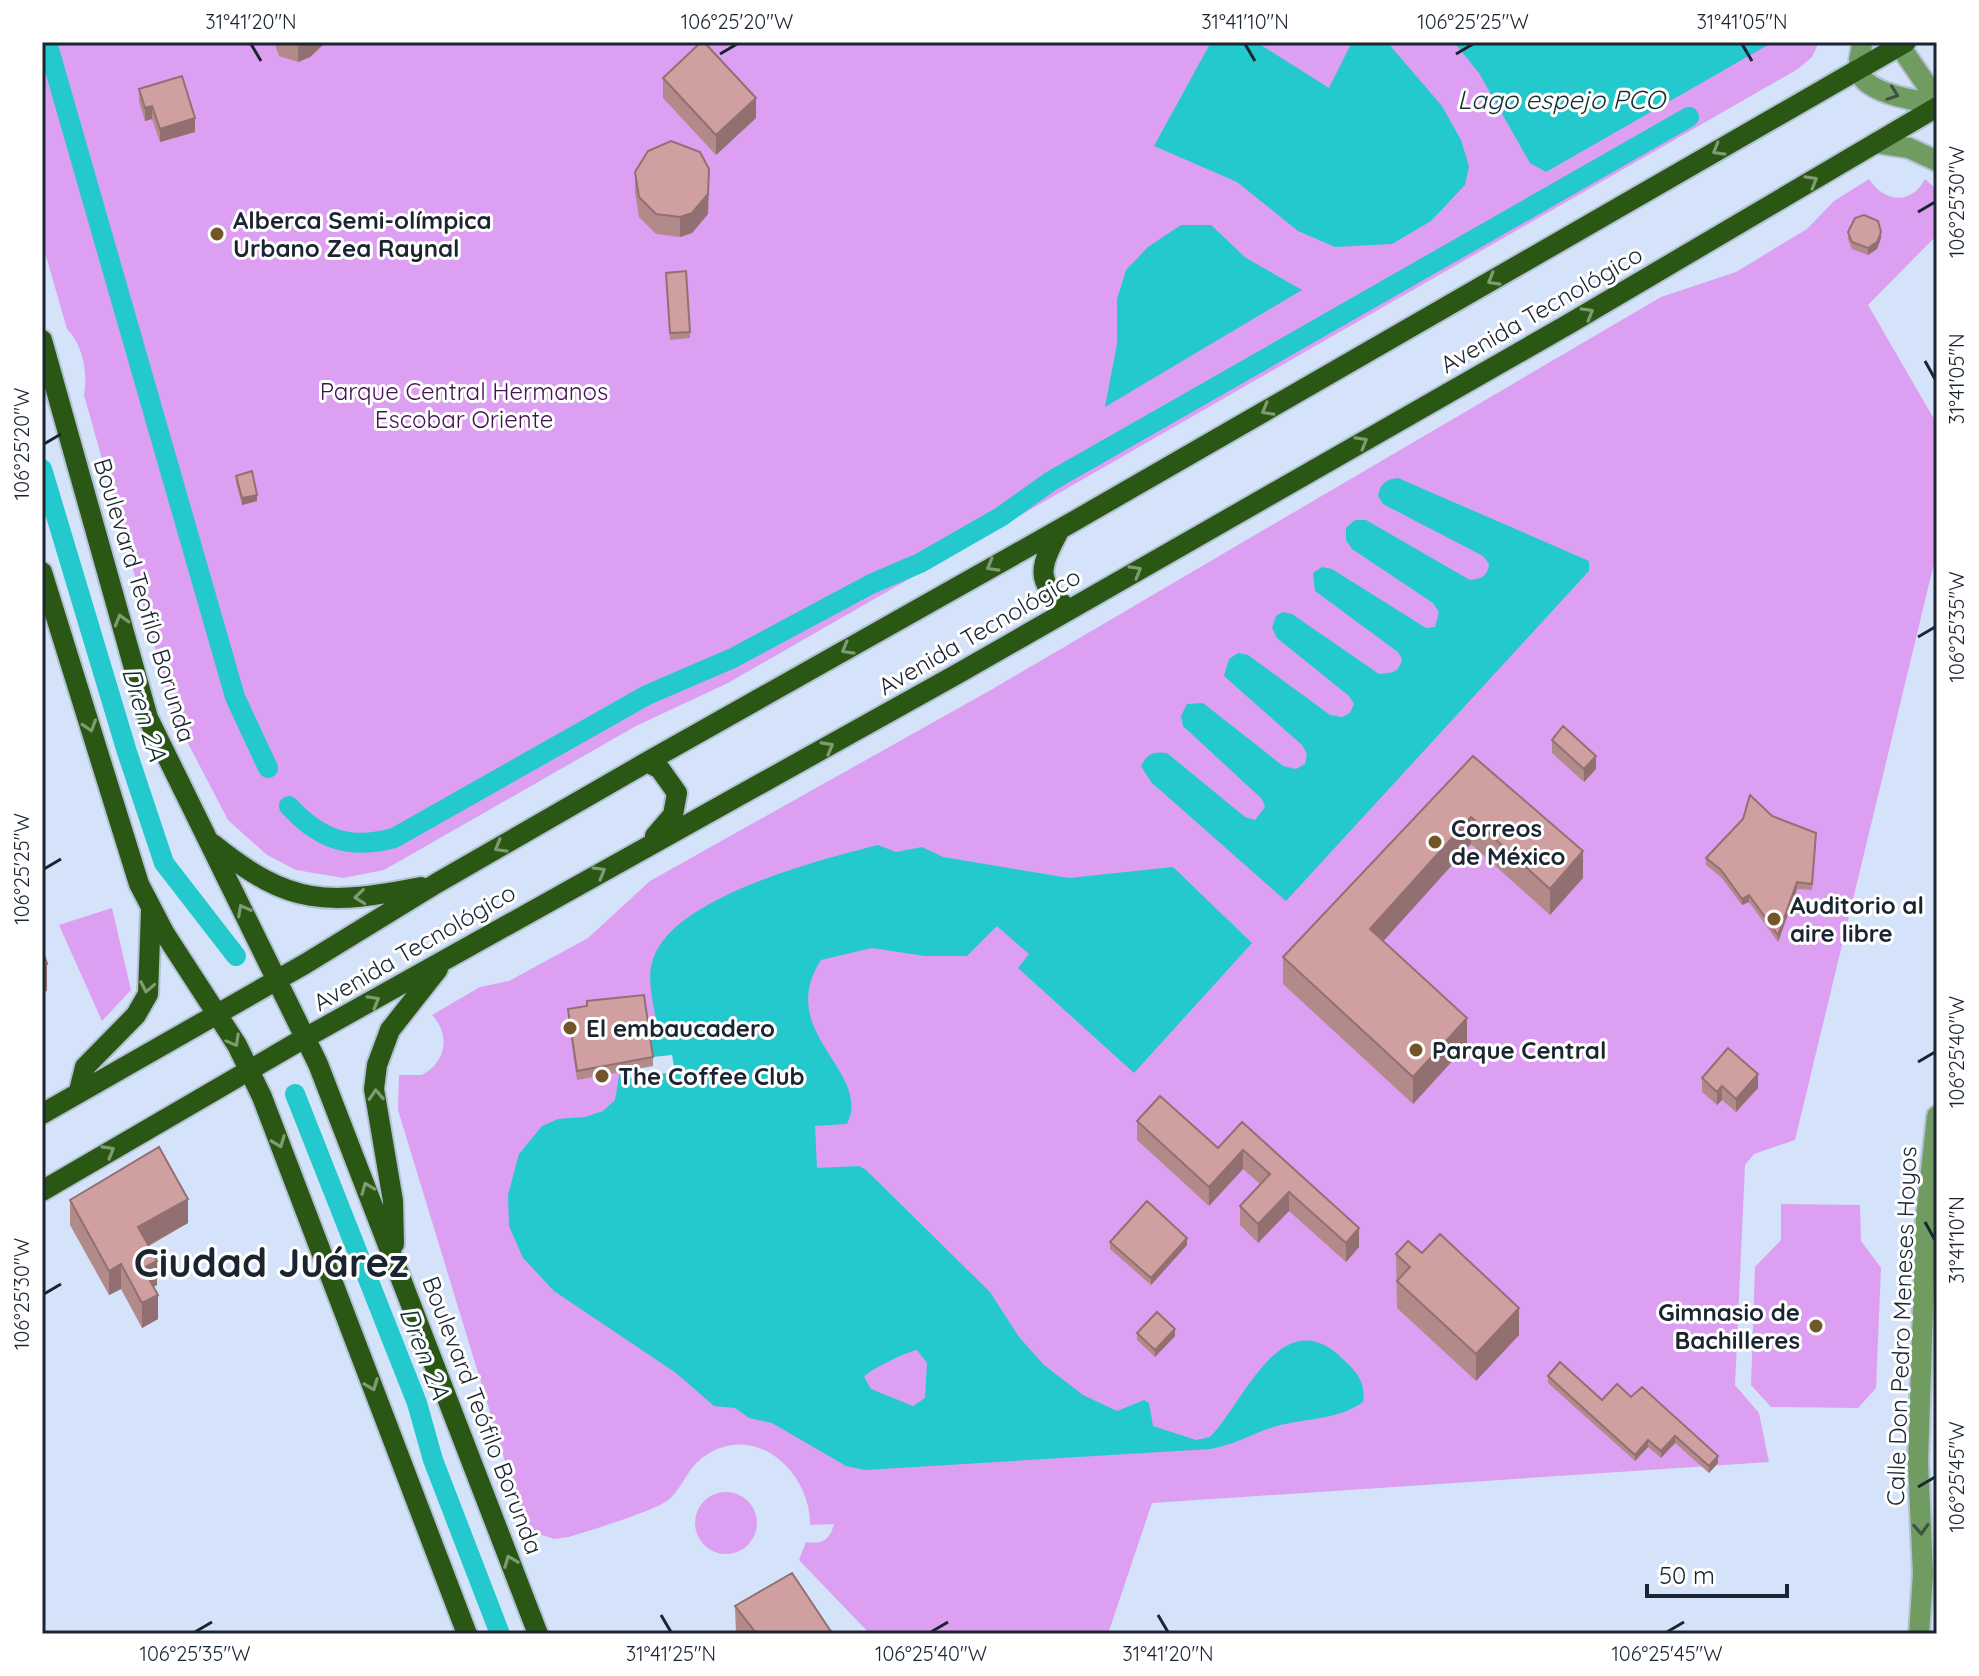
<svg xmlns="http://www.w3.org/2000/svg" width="1979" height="1676" viewBox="0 0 1979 1676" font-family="Quicksand,sans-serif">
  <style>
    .green { fill: #dd9ff2 }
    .water { fill: #23c9cd; fill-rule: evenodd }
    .pier { fill: #d4e3f9 }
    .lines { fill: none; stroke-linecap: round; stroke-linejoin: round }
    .canal { stroke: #23c9cd; stroke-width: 20 }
    .minor-casing { stroke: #b3c1d5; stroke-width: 24 }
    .major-casing { stroke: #b3c1d5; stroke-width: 24 }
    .minor { stroke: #719c61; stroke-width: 20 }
    .major { stroke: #2a5814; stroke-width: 20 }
    .wall { fill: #b38a8a }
    .shaded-wall { fill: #927071 }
    .building { fill: #d0a0a1; stroke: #927071; stroke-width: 2 }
    .oneway { stroke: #3d5444 }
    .oneway2 { stroke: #7f9b72 }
    .ticks { fill: none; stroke: #1b2431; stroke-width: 3 }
    .poi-dot { fill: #725629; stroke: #fff; stroke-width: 3 }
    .labels { text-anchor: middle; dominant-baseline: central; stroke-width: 6; stroke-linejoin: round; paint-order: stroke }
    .poi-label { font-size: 24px; font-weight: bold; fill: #1b2431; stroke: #fff; text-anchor: start }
    .street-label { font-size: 24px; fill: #1b2431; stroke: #fff }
    .park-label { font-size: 24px; fill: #41124f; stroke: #fff }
    .water-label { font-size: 26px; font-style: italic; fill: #123132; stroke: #fff }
    .town-label { font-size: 40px; font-weight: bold; fill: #1b2431; stroke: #fff }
    .neatline { fill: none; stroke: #1b2431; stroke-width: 3 }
    .ticks-label { font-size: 20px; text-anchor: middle; fill: #1b2431 }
  </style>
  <rect width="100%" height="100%" fill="#d4e3f9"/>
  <path class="green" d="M42 42H1819L1812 57 1798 69 728 683 636 726 384 870 343 878 296 870 267 855 228 820 180 728 171 704 84 395C88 373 83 345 67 329L42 242Z
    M1869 179C1884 202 1911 206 1925 179L1937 190V235L1868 305 1937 424V551L1795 1140 1754 1154 1745 1165 1735 1385 1759 1413 1769 1462 1152 1503 1108 1634H870L799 1560 806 1542C822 1545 830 1540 834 1524L810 1525C811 1471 753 1419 702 1458 687 1469 681 1491 667 1501 651 1512 591 1530 569 1537L554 1539 526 1530 398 1110 399 1075H422C446 1062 451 1035 432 1015L480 987 509 981 588 938 650 881 989 691 1661 297 1736 272 1807 229 1834 201Z
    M112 908 131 990 102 1021 59 925Z
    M1781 1204 1860 1205 1861 1241 1881 1268 1876 1388 1858 1408 1771 1407 1751 1385 1755 1267 1781 1240Z
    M695 1523a31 31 0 1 1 62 0a31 31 0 1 1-62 0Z"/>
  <path class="water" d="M1211 42H1256L1329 88 1352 42H1387L1442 106 1461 140 1469 166 1465 185 1431 221 1392 244 1335 247 1298 231 1237 182 1154 146Z
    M1454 42H1773L1546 172 1530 163 1479 73Z
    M1181 225H1211L1246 258 1302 290 1105 407 1117 344V299L1126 270 1148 247Z
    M1398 478 1589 561V571L1286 901 1151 782 1141 766C1147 754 1153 751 1167 753L1245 817 1255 820 1265 807 1262 799 1183 726 1181 716 1187 704 1203 703 1283 766 1296 769 1305 764 1307 754 1302 745 1224 676 1229 659 1238 653 1248 655 1330 715 1342 717 1350 713 1354 704 1349 696 1277 638 1272 628 1276 616 1283 612 1292 614 1379 674C1392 673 1399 673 1402 659L1398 652 1315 591 1313 573 1322 567 1332 569 1426 628 1435 627 1439 612 1433 603 1352 549 1346 540V528L1355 520H1366L1470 580C1481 579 1488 576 1489 564L1483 556 1383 504 1378 496C1381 483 1385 480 1398 478Z
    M878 845 896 852 922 847 943 857 1069 878 1173 867 1252 943 1134 1073 1018 968 1029 954 997 926 967 956H925L872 948 821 960C774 1033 873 1071 847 1124L815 1126 817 1168 859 1166 866 1170 990 1292 1019 1337 1044 1365 1083 1395 1117 1411 1144 1400 1149 1403 1153 1426 1196 1440 1210 1437C1245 1401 1282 1298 1344 1360 1357 1372 1366 1383 1363 1402 1338 1420 1306 1418 1277 1426 1253 1433 1235 1445 1210 1449L865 1470 846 1466 772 1423 749 1418 735 1408 714 1406 676 1373 554 1291 523 1258 509 1226 508 1195 519 1154 542 1126 558 1119 585 1117 603 1111 615 1100 620 1071 648 1028 657 1026C654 1005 646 979 653 959 674 896 820 860 878 845ZM917 1350 927 1363 925 1398 913 1406 871 1389 864 1377C869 1370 906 1352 917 1350Z"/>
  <path class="pier" d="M672 1055 675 1072 621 1079 620 1071 652 1057Z"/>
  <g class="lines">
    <path class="canal" d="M47 42 235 697 268 768
      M42 469 127 752 164 863 236 956
      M289 806C320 840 350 850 394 838L647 695 733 658 871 584 920 563 1002 516 1051 481 1689 117
      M295 1094 417 1403 433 1460 500 1634"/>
    <g class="minor-casing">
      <path id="minor" d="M1862 42C1862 50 1858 59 1859 68 1860 93 1917 101 1937 104
        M1897 42 1937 100
        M1876 143 1909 148 1937 161
        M1919 1634 1923 1574 1918 1462 1926 1216 1937 1116"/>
    </g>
    <g class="major-casing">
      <path id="major" d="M42 340 148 718 318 1064 538 1634
        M1060 529C1040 567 1033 580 1069 610
        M42 572 139 884 165 934 237 1045 262 1097 467 1634
        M647 762 660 769 677 793 673 815 655 836
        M213 844C291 907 327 905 421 887
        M79 1091 85 1067 136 1015 148 994 151 910
        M42 1114 305 964 437 883 647 762 1069 524 1906 42
        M42 1191 296 1043 959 673 1567 325 1937 107
        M394 1244 393 1201 374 1089 377 1065 390 1030 438 969"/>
    </g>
    <use href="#minor" class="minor"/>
    <use href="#major" class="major"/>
  </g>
  <path class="wall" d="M274 42H326L310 57 298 62 279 56Z
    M663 78 756 118 716 155 663 98Z
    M139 89 195 132 160 142 152 119 145 121 139 102Z
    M635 172 709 189 708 214 692 233 680 237 656 234 639 217 635 193Z
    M1848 232 1881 238 1877 249 1868 255 1852 249 1848 239Z
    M666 280 690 332V338L670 340Z
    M236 476 257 501 242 505 236 483Z
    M1552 740 1596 769 1584 782 1552 753Z
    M1473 756 1583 878 1550 915 1471 844 1383 941 1467 1045 1413 1104 1283 984V957Z
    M1772 816 1816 840 1812 890 1797 889 1778 942 1749 902 1742 905 1721 877 1706 865V858Z
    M568 1009 653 1057V1066L577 1080 568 1018Z
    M1702 1078 1758 1088 1736 1112 1722 1100 1717 1105 1702 1092Z
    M1137 1121 1218 1148 1242 1122 1359 1247 1346 1262 1289 1211 1258 1243 1240 1225V1206L1260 1184 1243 1169 1209 1206 1137 1140Z
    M70 1200 188 1223 149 1246 157 1285 153 1287 158 1319 142 1328 121 1289 109 1295 70 1225Z
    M1110 1242 1187 1245 1151 1285 1110 1249Z
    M1396 1254 1519 1335 1476 1381 1397 1308Z
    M1137 1333 1175 1336 1155 1357 1137 1340Z
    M1548 1376 1602 1400 1631 1397 1718 1463 1709 1473 1675 1443 1661 1458 1648 1447 1635 1461 1548 1383Z
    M735 1606 830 1630 834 1634H736Z"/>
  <path class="shaded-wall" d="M305 42H326L310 57 298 62V45Z
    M756 98V118L716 155V135Z
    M152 106V119L145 121V108Z
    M195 118V132L160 142V129Z
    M709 169 708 214 692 233 680 237V217Z
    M1881 232V238L1877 249 1868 255V248Z
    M257 495V501L242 505V498Z
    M1596 756V769L1584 782V769Z
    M1471 817V844L1370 956V929Z
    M1583 851V878L1550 915V889Z
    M1797 882V889L1778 942V935Z
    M1749 895V902L1742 905V899Z
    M47 964V991L42 993V966Z
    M1467 1018V1045L1413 1104V1077Z
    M1758 1074V1088L1736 1112V1099Z
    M1722 1086V1100L1717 1105V1092Z
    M1243 1150V1169L1209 1206V1187Z
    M1289 1192V1211L1258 1243V1224Z
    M188 1199V1223L138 1251V1227Z
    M1359 1228V1247L1346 1262V1243Z
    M1187 1238V1245L1151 1285V1278Z
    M157 1261V1285L143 1292V1268Z
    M121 1264V1289L109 1295V1271Z
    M158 1295V1319L142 1328V1303Z
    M1519 1308V1335L1476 1381V1354Z
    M1175 1329V1336L1155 1357V1350Z
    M1675 1436V1443L1661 1458V1451Z
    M1648 1440V1447L1635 1461V1455Z
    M1718 1456V1463L1709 1473V1466Z"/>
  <path class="building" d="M289 42H305L298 45Z
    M701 42H704L756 98 716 135 663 78Z
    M182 76 195 118 160 129 152 106 145 108 139 89Z
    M671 141 700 152 709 169 708 194 692 213 680 217 656 214 639 197 635 172 648 151Z
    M1864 215 1878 221 1881 232 1877 242 1868 248 1852 242 1848 232 1855 218Z
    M686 271 690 332 670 333 666 273Z
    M252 471 257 495 242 498 236 476Z
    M1563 726 1596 756 1584 769 1552 740Z
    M1473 756 1583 851 1550 889 1471 817 1370 929 1467 1018 1413 1077 1283 957Z
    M1750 795 1772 816 1816 833 1812 884 1797 882 1778 935 1749 895 1742 899 1721 870 1706 858 1743 819Z
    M42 948 47 964 42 966Z
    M644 995 653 1057 577 1071 568 1009 587 1006V1001Z
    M1728 1048 1758 1074 1736 1099 1722 1086 1717 1092 1702 1078Z
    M1160 1096 1218 1148 1242 1122 1359 1228 1346 1243 1289 1192 1258 1224 1240 1206 1270 1174 1243 1150 1209 1187 1137 1121Z
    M159 1147 188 1199 138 1227 157 1261 143 1268 158 1295 142 1303 121 1264 109 1271 70 1200Z
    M1147 1201 1187 1238 1151 1278 1110 1242Z
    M1440 1234 1519 1308 1476 1354 1397 1281 1410 1267 1396 1254 1408 1241 1422 1253Z
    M1157 1312 1175 1329 1155 1350 1137 1333Z
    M1560 1362 1602 1400 1617 1384 1631 1397 1642 1387 1718 1456 1709 1466 1675 1436 1661 1451 1648 1440 1635 1455 1548 1376Z
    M792 1573 830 1630 834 1634H757L735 1606Z"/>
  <defs><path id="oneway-chevron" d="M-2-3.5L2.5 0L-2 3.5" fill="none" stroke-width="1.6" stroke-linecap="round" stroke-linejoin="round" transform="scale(2)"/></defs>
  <g class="oneway">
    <use href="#oneway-chevron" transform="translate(1893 94) rotate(20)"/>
    <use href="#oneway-chevron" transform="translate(1921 1529) rotate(87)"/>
  </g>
  <g class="oneway2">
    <use href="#oneway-chevron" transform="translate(1718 150) rotate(150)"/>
    <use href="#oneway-chevron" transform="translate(1812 181) rotate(-30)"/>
    <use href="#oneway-chevron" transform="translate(1493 280) rotate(150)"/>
    <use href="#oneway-chevron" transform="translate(1588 313) rotate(-30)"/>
    <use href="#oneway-chevron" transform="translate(1267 410) rotate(150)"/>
    <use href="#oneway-chevron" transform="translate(1362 442) rotate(-30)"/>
    <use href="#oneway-chevron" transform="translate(992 566) rotate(150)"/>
    <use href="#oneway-chevron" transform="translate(1136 571) rotate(-30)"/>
    <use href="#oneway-chevron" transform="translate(121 620) rotate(-106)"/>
    <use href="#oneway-chevron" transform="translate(847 649) rotate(150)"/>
    <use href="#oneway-chevron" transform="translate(90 726) rotate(72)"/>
    <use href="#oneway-chevron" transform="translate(828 747) rotate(-29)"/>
    <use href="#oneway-chevron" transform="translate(500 847) rotate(150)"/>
    <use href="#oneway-chevron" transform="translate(600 872) rotate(-30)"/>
    <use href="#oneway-chevron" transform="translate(360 897) rotate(174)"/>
    <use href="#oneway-chevron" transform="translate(243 910) rotate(-118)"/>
    <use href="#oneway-chevron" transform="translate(147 987) rotate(101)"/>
    <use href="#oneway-chevron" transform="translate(374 1001) rotate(-30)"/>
    <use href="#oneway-chevron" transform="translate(234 1041) rotate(61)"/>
    <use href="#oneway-chevron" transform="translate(376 1095) rotate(-93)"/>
    <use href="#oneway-chevron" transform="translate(279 1142) rotate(69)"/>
    <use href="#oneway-chevron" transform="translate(109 1151) rotate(-30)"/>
    <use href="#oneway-chevron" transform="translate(367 1188) rotate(-112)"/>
    <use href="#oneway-chevron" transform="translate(372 1385) rotate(69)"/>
    <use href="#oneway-chevron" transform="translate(510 1561) rotate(-111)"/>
  </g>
  <path class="ticks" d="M251 44 261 61M1245 44 1255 61M1742 44 1752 61M720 54 737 44M1456 54 1473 44M1918 212 1935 202M1925 361 1935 379M44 444 61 434M1918 637 1935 627M44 869 61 859M1918 1062 1935 1052M1925 1222 1935 1240M44 1294 61 1284M1918 1487 1935 1477M661 1615 671 1632M1158 1615 1168 1632M195 1632 212 1622M931 1632 948 1622M1667 1632 1684 1622"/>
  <g class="poi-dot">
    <circle cx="217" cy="234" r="8"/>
    <circle cx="1435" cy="842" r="8"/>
    <circle cx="1774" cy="919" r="8"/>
    <circle cx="570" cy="1028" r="8"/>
    <circle cx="1416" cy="1050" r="8"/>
    <circle cx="602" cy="1076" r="8"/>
    <circle cx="1816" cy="1326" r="8"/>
  </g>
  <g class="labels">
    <g class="poi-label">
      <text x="233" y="220">Alberca Semi-olímpica<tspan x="233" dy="28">Urbano Zea Raynal</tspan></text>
      <text x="1451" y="828">Correos<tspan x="1451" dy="28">de México</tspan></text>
      <text x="1790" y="905">Auditorio al<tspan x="1790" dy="28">aire libre</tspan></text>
      <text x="586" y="1028">El embaucadero</text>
      <text x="1432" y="1050">Parque Central</text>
      <text x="618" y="1076">The Coffee Club</text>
      <text x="1800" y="1312" text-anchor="end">Gimnasio de<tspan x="1800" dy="28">Bachilleres</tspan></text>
    </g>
    <g class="street-label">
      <text transform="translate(1541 309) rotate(-30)">Avenida Tecnológico</text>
      <text transform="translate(145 600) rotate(73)">Boulevard Teofilo Borunda</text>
      <text transform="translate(979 631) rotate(-30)">Avenida Tecnológico</text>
      <text transform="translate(414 947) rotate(-30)">Avenida Tecnológico</text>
      <text transform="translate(1901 1326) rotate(-88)">Calle Don Pedro Meneses Hoyos</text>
      <text transform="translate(483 1415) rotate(69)">Boulevard Teófilo Borunda</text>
    </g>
    <g class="park-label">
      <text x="464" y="391">Parque Central Hermanos<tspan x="464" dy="28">Escobar Oriente</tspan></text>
    </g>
    <g class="water-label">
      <text x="1561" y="99">Lago espejo PCO</text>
      <text transform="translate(145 714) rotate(73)">Dren 2A</text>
      <text transform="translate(425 1353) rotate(69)">Dren 2A</text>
    </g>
    <g class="town-label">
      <text x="271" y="1262">Ciudad Juárez</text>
    </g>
  </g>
  <rect width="1979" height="1676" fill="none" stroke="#ffffff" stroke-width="88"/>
  <path d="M1647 1584v12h140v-12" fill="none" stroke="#1b2431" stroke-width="4"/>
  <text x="1659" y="1584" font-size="24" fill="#1b2431" stroke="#ffffff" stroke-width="6" paint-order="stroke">50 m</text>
  <rect x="44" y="44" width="1891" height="1588" class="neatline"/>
  <g class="ticks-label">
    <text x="251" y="29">31°41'20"N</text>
    <text x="737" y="29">106°25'20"W</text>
    <text x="1245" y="29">31°41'10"N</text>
    <text x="1473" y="29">106°25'25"W</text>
    <text x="1742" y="29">31°41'05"N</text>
    <text transform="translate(1957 202) rotate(-90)" y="7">106°25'30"W</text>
    <text transform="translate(1957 379) rotate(-90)" y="7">31°41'05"N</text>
    <text transform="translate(22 444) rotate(-90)" y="7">106°25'20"W</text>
    <text transform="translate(1957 627) rotate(-90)" y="7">106°25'35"W</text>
    <text transform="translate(22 869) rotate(-90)" y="7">106°25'25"W</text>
    <text transform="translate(1957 1052) rotate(-90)" y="7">106°25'40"W</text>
    <text transform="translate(1957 1240) rotate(-90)" y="7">31°41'10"N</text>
    <text transform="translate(22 1294) rotate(-90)" y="7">106°25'30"W</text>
    <text transform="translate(1957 1477) rotate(-90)" y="7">106°25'45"W</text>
    <text x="195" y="1661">106°25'35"W</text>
    <text x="671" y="1661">31°41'25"N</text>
    <text x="931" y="1661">106°25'40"W</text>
    <text x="1168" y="1661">31°41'20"N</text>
    <text x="1667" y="1661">106°25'45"W</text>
  </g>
</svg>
